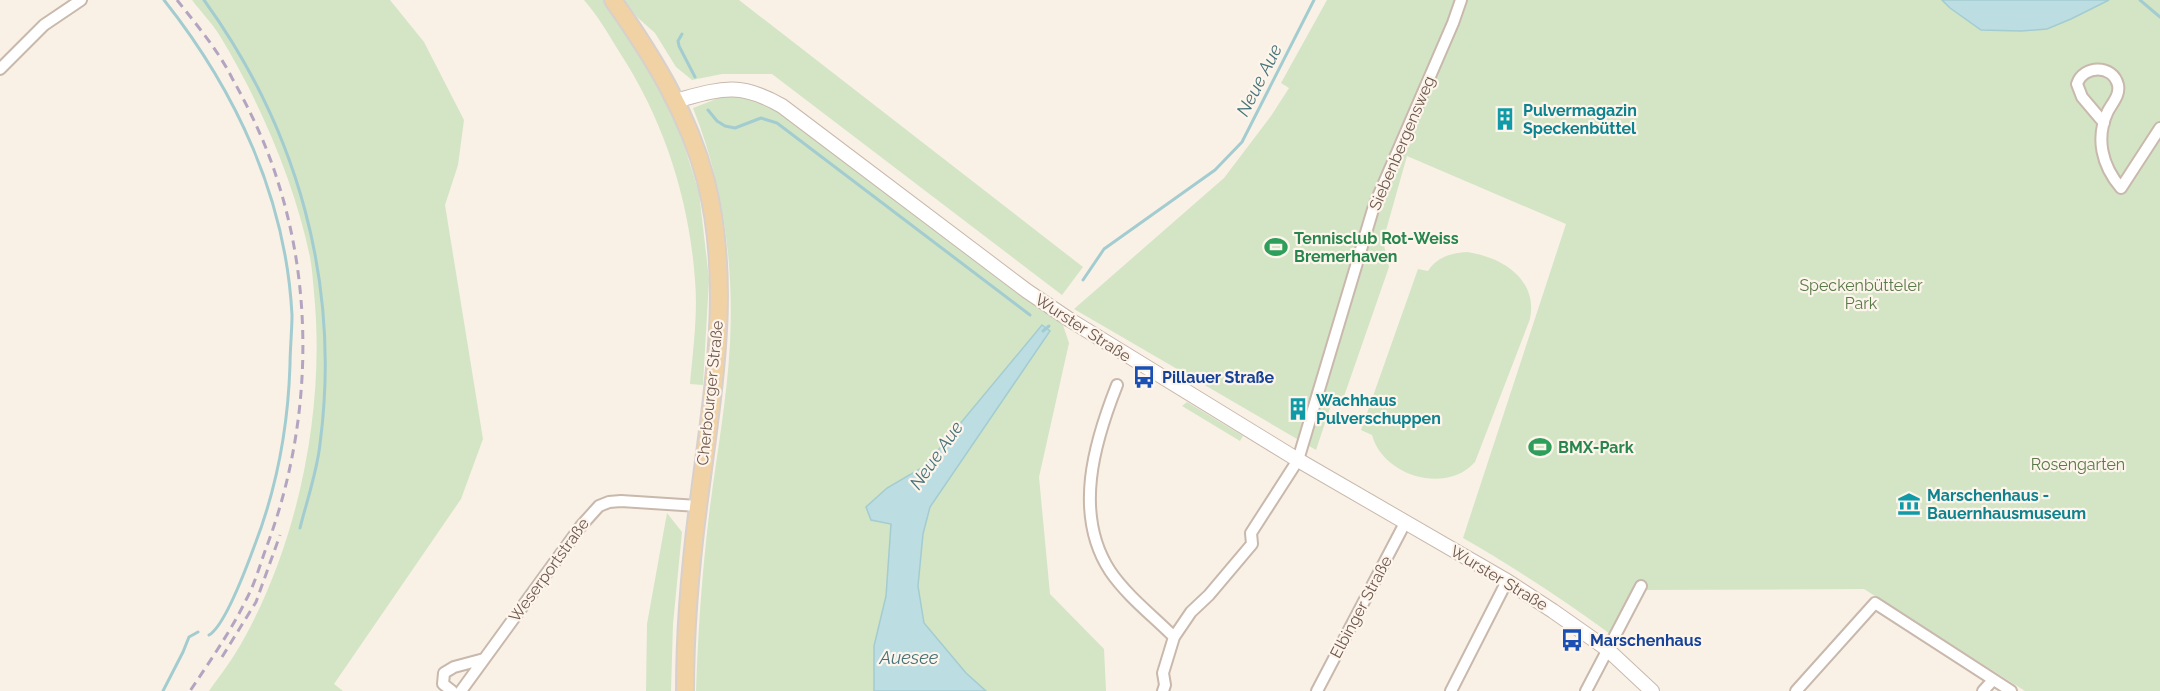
<svg xmlns="http://www.w3.org/2000/svg" width="2160" height="691" viewBox="0 0 2160 691" font-family="Raleway,sans-serif">
  <style>
    .green { fill: #d3e5c5 }
    .water { fill: #bcdde1; stroke: #a3ccd1; stroke-width: 1.5 }
    .lines { fill: none; stroke-linecap: round; stroke-linejoin: round }
    .stream { stroke: #a3ccd1; stroke-width: 3 }
    .minor-casing { stroke: #c9b8ac; stroke-width: 14 }
    .tertiary-casing { stroke: #c9b8ac; stroke-width: 16 }
    .primary-casing { stroke: #d7d0cd; stroke-width: 20 }
    .minor { stroke: #fff; stroke-width: 10 }
    .tertiary { stroke: #fff; stroke-width: 14 }
    .primary { stroke: #f1d2a4; stroke-width: 16 }
    .rail { stroke: #b3a5c1; stroke-width: 3; stroke-dasharray: 9 6; stroke-linecap: butt }
    .labels { text-anchor: middle; dominant-baseline: central; stroke-width: 4.5; stroke-linejoin: round; paint-order: stroke }
    .culture-label { font-size: 16px; font-weight: bold; fill: #0d838f; stroke: #fdf5eb; text-anchor: start }
    .street-label { font-size: 16px; fill: #6f584d; stroke: #fdf5eb }
    .leisure-label { font-size: 16px; font-weight: bold; fill: #27864d; stroke: #fdf5eb; text-anchor: start }
    .park-label { font-size: 16px; fill: #597a49; stroke: #fdf5eb }
    .transit-label { font-size: 16px; font-weight: bold; fill: #164399; stroke: #fdf5eb; text-anchor: start }
    .water-label { font-size: 18px; font-style: italic; fill: #46737a; stroke: #fdf5eb }
  </style>
  <rect width="100%" height="100%" fill="#f9f1e5"/>
  <path class="green" d="M192 0H390L424 42 464 120 458 165 445 205 483 439 461 499 334 684 343 691H209C217 679 227 667 235 654 297 552 326 411 314 293 313 281 312 268 310 257 295 183 259 100 220 36 212 23 201 12 192 0Z
    M584 0H605L611 8 659 83 681 136 699 192 709 279 703 385 690 384C693 350 698 314 695 280 689 198 664 121 620 53 609 35 598 16 584 0Z
    M625 0H739L1083 267 1062 295 772 74H722L692 80 676 67 655 33 637 17Z
    M1327 0H2160V691H2025L1864 589 1643 590 1617 639C1567 602 1517 569 1463 538L1566 224 1407 156 1383 241 1389 267 1341 405 1332 402 1316 450 1074 309 1224 178 1271 116 1289 88 1281 83Z
    M724 96C747 96 765 101 785 113L1063 325 1069 343 1039 477 1050 594 1104 649 1106 691H986L966 673 924 623 918 586 923 534 930 507 1049 331 1042 325 925 466 887 488 891 524 886 596 874 646V691H696C698 632 702 573 709 515 716 458 727 401 730 343 734 263 723 183 693 108Z
    M1467 252C1502 257 1538 279 1530 319L1475 462C1446 495 1383 476 1372 435L1361 430 1418 269 1428 271C1437 257 1451 253 1467 252Z
    M1187 402 1243 436 1240 441 1182 406Z
    M667 513 682 532 673 624 671 691H646L647 624Z"/>
  <path class="water" d="M1942 0H2109L2071 19 2047 29 2021 31 1981 30 1950 8Z
    M1042 325 1050 331 930 507 923 534 918 586 924 623 966 673 986 691H874V646L886 596 891 524 871 520 866 507 887 488 925 466Z"/>
  <g class="lines">
    <path class="stream" d="M164 0C236 91 286 198 292 315 292 331 290 349 290 365 288 428 277 488 254 547 247 566 225 626 209 635
      M204 0C298 130 341 284 320 444 317 472 307 500 300 528
      M2140 0 2160 17
      M682 34 678 41 679 46 695 77
      M708 110 717 121 725 126 735 128 761 118 777 123 1030 315
      M1083 280 1104 249 1215 170 1242 142 1314 0
      M1043 331 1049 326
      M163 691 183 652 189 637 198 632"/>
    <g class="minor-casing">
      <path id="minor" d="M0 69 44 25 81 0
        M2104 123 2082 97 2077 84C2083 65 2113 64 2118 85 2120 95 2113 102 2108 111 2095 138 2102 166 2121 188L2160 128
        M1117 385C1094 443 1073 514 1110 571 1127 596 1153 616 1174 637
        M452 691 443 684 444 673 454 667 484 659
        M461 691 581 526 599 506 609 502 621 501 698 506
        M1163 691 1165 685 1163 673 1174 637 1191 612 1209 595 1252 544 1251 533 1298 460 1374 206 1453 23 1461 0
        M1317 691 1405 523
        M1451 691 1507 581
        M1586 691 1641 586
        M1796 691 1875 603 2011 691
        M1983 691 1993 680"/>
    </g>
    <g class="tertiary-casing">
      <path id="tertiary" d="M675 101C720 89 739 81 782 106L1027 291 1070 320 1298 460 1507 581 1553 611 1607 649 1652 691"/>
    </g>
    <g class="primary-casing">
      <path id="primary" d="M613 0C653 57 688 113 706 181 732 284 713 389 700 492 691 558 685 625 685 691"/>
    </g>
    <use href="#minor" class="minor"/>
    <use href="#tertiary" class="tertiary"/>
    <use href="#primary" class="primary"/>
    <path class="rail" d="M177 0C196 24 218 50 232 78 250 110 267 146 278 182 315 298 310 429 268 543 261 561 256 581 247 598 231 631 210 661 190 691
      M222 657 256 602 280 535"/>
  </g>
  <defs>
    <g id="building-bare" transform="scale(1.8)"><path d="M-4-6H4V6H1V3H-1V6H-4ZM-2.5-4.3h1.7v1.8h-1.7ZM.8-4.3h1.7v1.8H.8ZM-2.5-1h1.7V.8h-1.7ZM.8-1h1.7V.8H.8Z" fill="#0f9aa8" stroke="#fdf5eb" stroke-width="2.5" paint-order="stroke"/></g>
    <g id="stadium-bare" transform="scale(1.8)"><path d="M0-5a6.5 5 0 1 0 0 10a6.5 5 0 1 0 0-10ZM-3.5-1.8h7v3.6h-7Z" fill="#2e9e5b" stroke="#fdf5eb" stroke-width="2.5" paint-order="stroke"/></g>
    <g id="bus-bare" transform="scale(1.8)"><path d="M-5-6H5V4H4V6H2V4H-2V6H-4V4H-5ZM-3.5-4V0h7V-4ZM-3.5 1.2v1.5H-2V1.2ZM2 1.2v1.5H3.5V1.2Z" fill="#1a4fb4" stroke="#fdf5eb" stroke-width="2.5" paint-order="stroke"/></g>
    <g id="museum-bare" transform="scale(1.8)"><path d="M0-6L6-3V-2H-6V-3ZM-5-1h2V3h-2ZM-1-1h2V3h-2ZM3-1h2V3H3ZM-6 4H6V6H-6Z" fill="#0f9aa8" stroke="#fdf5eb" stroke-width="2.5" paint-order="stroke"/></g>
  </defs>
  <g fill-rule="evenodd">
    <use href="#building-bare" x="1505" y="119"/>
    <use href="#stadium-bare" x="1276" y="247"/>
    <use href="#bus-bare" x="1144" y="377"/>
    <use href="#building-bare" x="1298" y="409"/>
    <use href="#stadium-bare" x="1540" y="447"/>
    <use href="#museum-bare" x="1909" y="504"/>
    <use href="#bus-bare" x="1572" y="640"/>
  </g>
  <g class="labels">
    <g class="culture-label">
      <text x="1523" y="110">Pulvermagazin<tspan x="1523" dy="18">Speckenbüttel</tspan></text>
      <text x="1316" y="400">Wachhaus<tspan x="1316" dy="18">Pulverschuppen</tspan></text>
      <text x="1927" y="495">Marschenhaus -<tspan x="1927" dy="18">Bauernhausmuseum</tspan></text>
    </g>
    <g class="street-label">
      <text transform="translate(1402 143) rotate(-67)">Siebenbergensweg</text>
      <text transform="translate(1083 328) rotate(33)">Wurster Straße</text>
      <text transform="translate(710 393) rotate(-84)">Cherbourger Straße</text>
      <text transform="translate(549 570) rotate(-54)">Weserportstraße</text>
      <text transform="translate(1499 578) rotate(31)">Wurster Straße</text>
      <text transform="translate(1361 607) rotate(-62)">Elbinger Straße</text>
    </g>
    <g class="leisure-label">
      <text x="1294" y="238">Tennisclub Rot-Weiss<tspan x="1294" dy="18">Bremerhaven</tspan></text>
      <text x="1558" y="447">BMX-Park</text>
    </g>
    <g class="park-label">
      <text x="1861" y="285">Speckenbütteler<tspan x="1861" dy="18">Park</tspan></text>
      <text x="2078" y="464">Rosengarten</text>
    </g>
    <g class="transit-label">
      <text x="1162" y="377">Pillauer Straße</text>
      <text x="1590" y="640">Marschenhaus</text>
    </g>
    <g class="water-label">
      <text transform="translate(1259 80) rotate(-63)">Neue Aue</text>
      <text transform="translate(936 455) rotate(-55)">Neue Aue</text>
      <text x="909" y="657">Auesee</text>
    </g>
  </g>
</svg>
